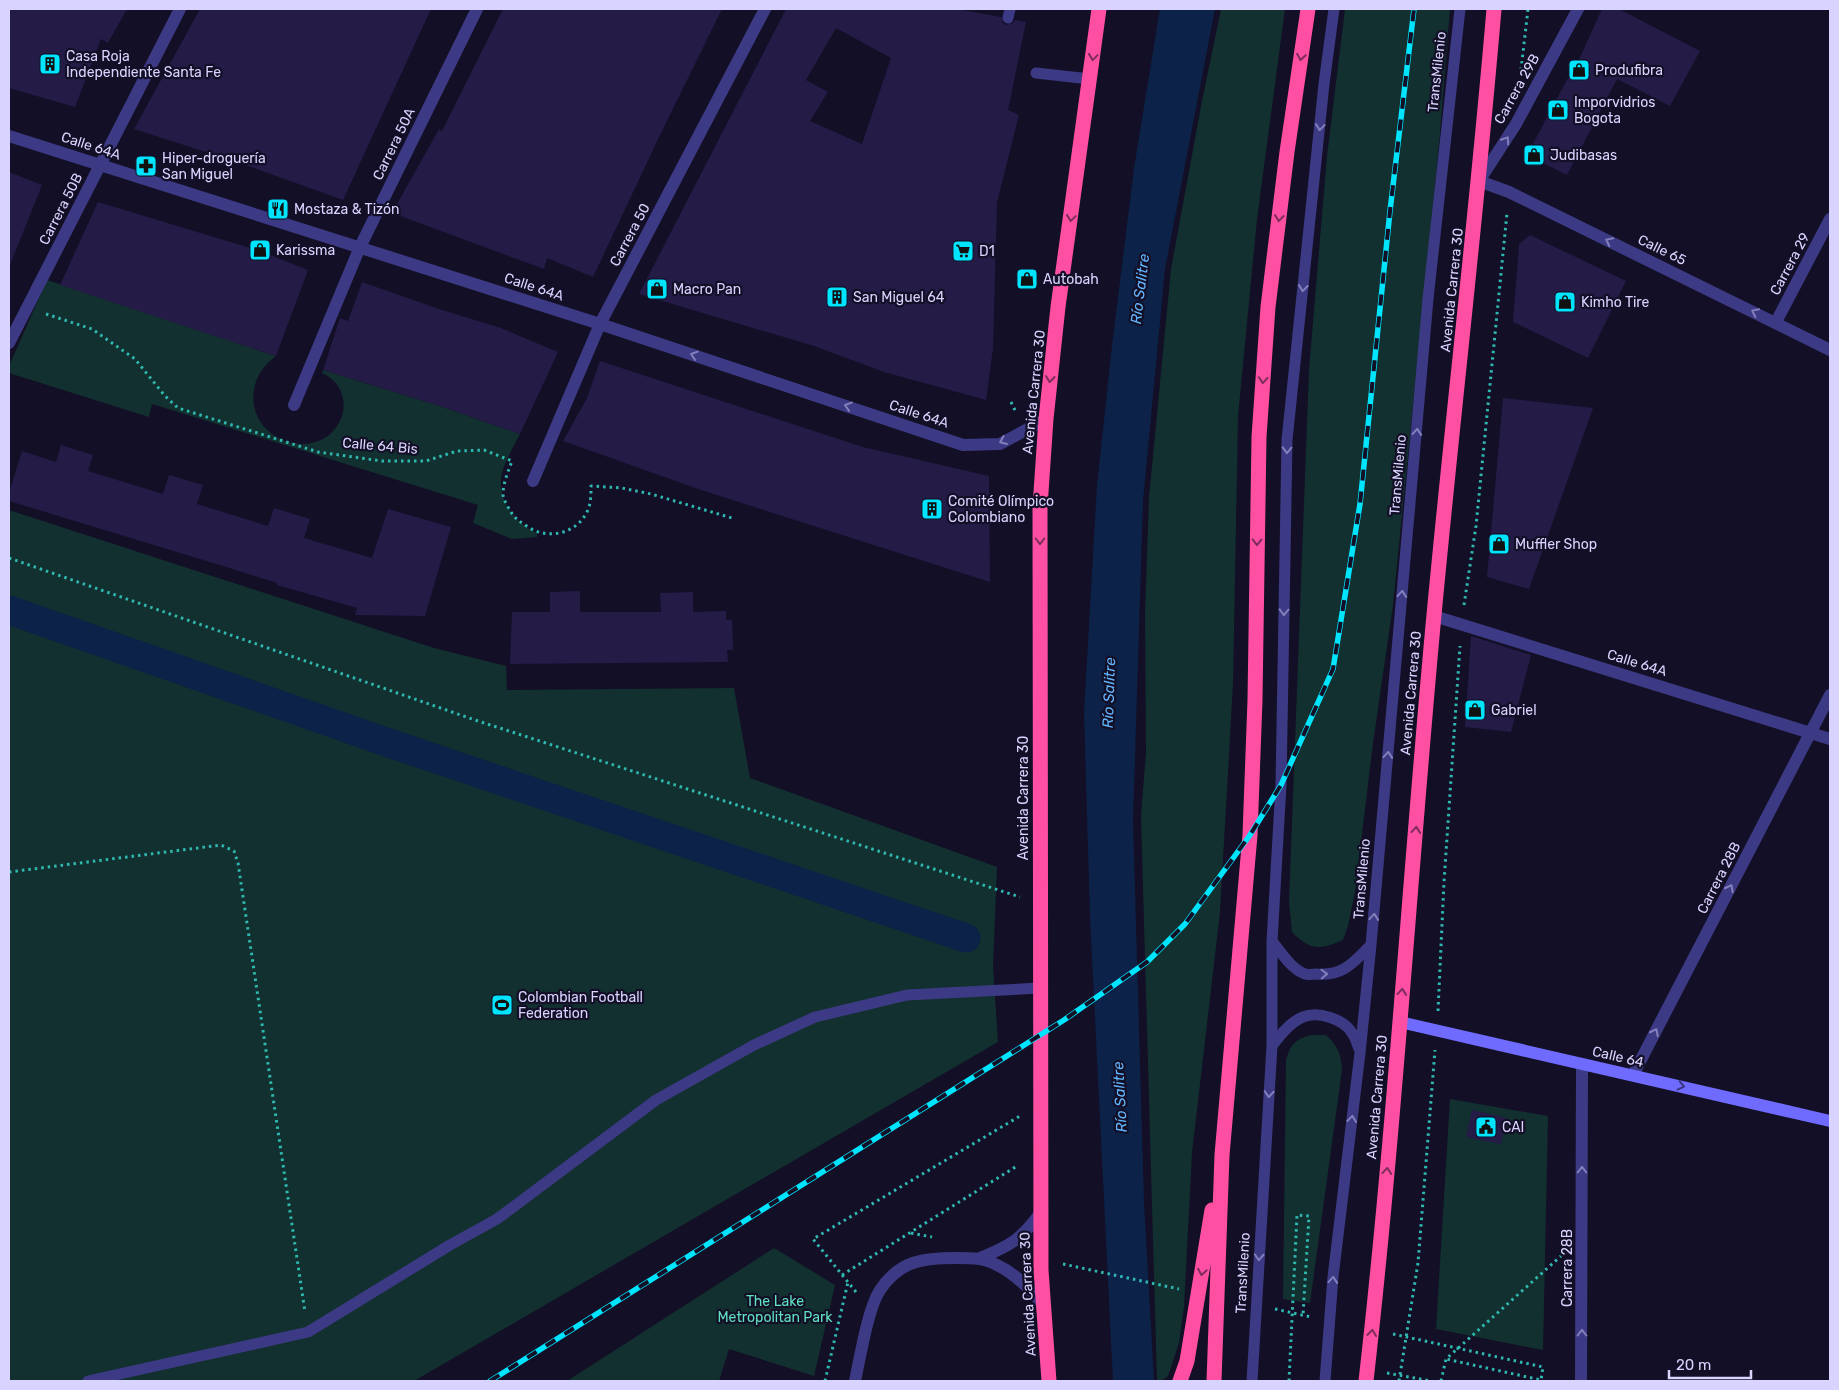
<svg xmlns="http://www.w3.org/2000/svg" width="1839" height="1390" viewBox="0 0 1839 1390" font-family="Rubik,sans-serif">
  <style>
    .green { fill: #12302f }
    .water { fill: #0c2248 }
    .lines { fill: none; stroke-linecap: round; stroke-linejoin: round }
    .canal { stroke: #0c2248; stroke-width: 29 }
    .building { fill: #241b47; fill-rule: evenodd }
    .path { stroke: #2fb8b0; stroke-width: 3; stroke-dasharray: 2.5 4; stroke-linecap: butt }
    .lane { stroke: #3d3a85; stroke-width: 11 }
    .street { stroke: #3d3a85; stroke-width: 12 }
    .secondary { stroke: #6f6bff; stroke-width: 12 }
    .highway { stroke: #ff4fa3; stroke-width: 15 }
    .rail-casing { stroke: #00e5ff; stroke-width: 5.5 }
    .rail { stroke: #130f26; stroke-width: 4; stroke-dasharray: 11; stroke-linecap: butt }
    .oneway { stroke: #7d2c5e }
    .oneway2 { stroke: #837fbc }
    .oneway3 { stroke: #38347d }
    .labels { text-anchor: middle; dominant-baseline: central; stroke-width: 4.5; stroke-linejoin: round; paint-order: stroke }
    .poi-label { font-size: 14px; fill: #d9d4ff; stroke: #130f26; text-anchor: start }
    .street-label { font-size: 14px; fill: #d9d4ff; stroke: #130f26 }
    .park-label { font-size: 14px; fill: #5fe0c0; stroke: #130f26 }
    .water-label { font-size: 15px; font-style: italic; fill: #62b6ff; stroke: #130f26 }
  </style>
  <rect width="100%" height="100%" fill="#130f26"/>
  <path class="green" d="M1221 9H1285L1257 219 1238 416 1233 684 1220 912 1192 1153 1184 1307 1179 1343 1168 1376 1161 1381H1157L1141 816 1146 752 1145 614 1149 497 1171 269 1202 101Z
    M1345 9H1450L1439 145 1393 605 1373 743 1355 892 1348 926 1343 940C1319 950 1311 951 1292 932L1289 902 1309 370 1327 156Z
    M47 280 276 356C260 368 251 384 254 405 259 438 302 456 329 435 351 417 348 384 322 373L323 370 440 406 520 434C513 447 506 460 502 473 496 499 515 523 537 533V537L512 539 473 523 478 505 152 404 149 417 9 373V366Z
    M9 510 434 648 506 666 507 690 734 688 750 778 997 867 993 967 998 1042 414 1381H9Z
    M1311 1035H1326C1338 1046 1341 1054 1342 1070L1310 1303 1283 1299 1286 1060C1291 1044 1294 1040 1311 1035Z
    M1450 1099 1548 1116 1543 1350 1436 1329Z
    M774 1248 835 1285 814 1376 729 1349 719 1381H567Z"/>
  <path class="water" d="M1160 9H1215L1165 269 1143 501 1133 821 1144 1202 1154 1381H1113L1090 917 1084 712 1097 485 1112 346 1134 168Z"/>
  <g class="lines">
    <path class="canal" d="M9 610 389 743 966 938"/>
  </g>
  <path class="building" d="M9 9H127L108 43 101 39 75 107 9 88Z
    M200 9H431L343 200 240 163 134 129Z
    M503 9H722L661 133 593 277 547 258 544 269 392 213 439 129 442 131Z
    M786 9H957L1001 17 1003 23 1007 25 1013 23 1015 20 1026 22 1008 110 1019 115 997 202 993 349 986 400 884 372 814 346 639 294ZM836 28 891 58 862 144 810 121 828 92 806 80Z
    M1602 9H1619L1700 51 1670 106 1617 79 1567 175 1527 155 1569 76 1571 77Z
    M9 172 42 185 10 265H9Z
    M98 202 260 251 308 270 276 356 60 285Z
    M1530 235 1626 281 1588 358 1513 322 1519 244Z
    M362 282 439 309 501 328 558 352 520 434 440 406 323 370 340 318 348 321Z
    M600 361 863 447 989 476 990 582 701 490 563 441 587 398Z
    M1503 398 1593 408 1529 589 1487 577Z
    M61 445 93 455 88 471 163 494 169 475 203 485 197 504 268 526 274 508 310 519 304 538 372 558 388 509 451 527 425 616 355 615 357 608 277 585V583L223 566 9 501V493L22 451 56 462Z
    M580 591V612H661L660 593 693 592V612L726 611V620H732L733 650H727L728 662 510 664 512 612H550V592Z
    M1471 636 1531 655 1511 732 1465 727Z
    M1472 1110 1507 1118 1501 1144 1466 1137Z"/>
  <g class="lines">
    <path class="path" d="M1521 70 1528 9
      M46 314 92 329 135 359 165 396 178 408 318 452 382 461H426L457 451 484 450 512 461C508 472 503 483 503 495 504 501 508 507 511 512 515 519 521 522 528 527 548 540 576 534 587 512 591 504 591 495 591 486L622 488 651 494 732 518
      M1011 402 1016 412
      M9 558 475 720 1020 897
      M1464 605 1476 526 1507 213
      M9 872 221 845 234 851 238 863 305 1312
      M1438 1011 1444 882 1460 646
      M911 1233 932 1237
      M1063 1264 1179 1289
      M842 1275 1017 1166
      M856 1292 813 1239 1020 1116
      M1275 1309 1311 1317
      M1393 1334 1543 1367 1541 1380 1446 1359
      M1387 1373 1431 1381
      M825 1381 848 1282
      M1289 1381 1297 1215 1309 1216 1303 1315
      M1399 1381 1418 1263 1435 1050
      M1441 1381 1446 1359 1561 1256"/>
    <path class="lane" d="M1008 18 1010 9
      M1036 73 1090 79
      M1272 941C1281 952 1291 969 1305 974 1308 975 1313 974 1316 974 1344 976 1353 963 1371 945
      M1272 1046C1280 1035 1290 1022 1303 1017 1318 1011 1344 1019 1352 1033 1356 1038 1357 1045 1360 1051
      M88 1381 308 1332 450 1245 497 1219 656 1100 754 1045 815 1017 907 995 1040 988
      M1252 1381 1272 1046V941L1281 785 1287 440 1324 84 1334 9
      M1325 1381 1333 1277 1360 1053 1371 945 1428 299 1460 9"/>
    <path class="street" d="M1578 9 1516 124 1479 181 1509 192 1830 350
      M9 136 600 324 963 445 1000 444 1046 419
      M1776 322 1830 219
      M9 343 180 9
      M294 405 360 247 477 9
      M533 481 600 324 765 9
      M1434 616 1830 739
      M1633 1075 1830 695
      M980 1258C1010 1246 1022 1239 1041 1212
      M855 1381C860 1358 868 1308 880 1290 900 1260 924 1258 957 1258 972 1258 984 1258 997 1265 1016 1274 1030 1289 1043 1305
      M1581 1381 1582 1064"/>
    <path class="secondary" d="M1400 1022 1830 1121"/>
    <path class="highway" d="M1049 1381 1041 1270 1040 507 1046 419 1058 307 1099 9
      M1180 1381 1187 1361 1212 1210
      M1214 1381 1222 1155 1250 835 1255 700 1259 437 1268 307 1287 152 1308 9
      M1366 1381C1395 1127 1410 871 1434 615 1453 413 1477 211 1494 9"/>
    <g class="rail-casing">
      <path id="rail" d="M490 1381 1064 1020 1147 962 1185 924 1250 835 1281 785 1333 669 1360 504 1390 211 1414 9"/>
    </g>
    <use href="#rail" class="rail"/>
  </g>
  <defs><path id="oneway-chevron" d="M-2-3.5L2.5 0L-2 3.5" fill="none" stroke-width="1.6" stroke-linecap="round" stroke-linejoin="round" transform="scale(1.25)"/></defs>
  <g class="oneway">
    <use href="#oneway-chevron" transform="translate(1093 57) rotate(98)"/>
    <use href="#oneway-chevron" transform="translate(1301 57) rotate(99)"/>
    <use href="#oneway-chevron" transform="translate(1071 218) rotate(98)"/>
    <use href="#oneway-chevron" transform="translate(1279 218) rotate(97)"/>
    <use href="#oneway-chevron" transform="translate(1050 379) rotate(96)"/>
    <use href="#oneway-chevron" transform="translate(1263 380) rotate(94)"/>
    <use href="#oneway-chevron" transform="translate(1040 541) rotate(90)"/>
    <use href="#oneway-chevron" transform="translate(1257 542) rotate(91)"/>
    <use href="#oneway-chevron" transform="translate(1416 830) rotate(-85)"/>
    <use href="#oneway-chevron" transform="translate(1402 992) rotate(-85)"/>
    <use href="#oneway-chevron" transform="translate(1387 1171) rotate(-85)"/>
    <use href="#oneway-chevron" transform="translate(1202 1272) rotate(100)"/>
    <use href="#oneway-chevron" transform="translate(1372 1333) rotate(-84)"/>
  </g>
  <g class="oneway2">
    <use href="#oneway-chevron" transform="translate(1320 127) rotate(96)"/>
    <use href="#oneway-chevron" transform="translate(1506 140) rotate(-57)"/>
    <use href="#oneway-chevron" transform="translate(1609 241) rotate(-154)"/>
    <use href="#oneway-chevron" transform="translate(1303 288) rotate(96)"/>
    <use href="#oneway-chevron" transform="translate(1755 312) rotate(-154)"/>
    <use href="#oneway-chevron" transform="translate(694 355) rotate(-162)"/>
    <use href="#oneway-chevron" transform="translate(848 406) rotate(-162)"/>
    <use href="#oneway-chevron" transform="translate(1417 432) rotate(-85)"/>
    <use href="#oneway-chevron" transform="translate(1003 441) rotate(157)"/>
    <use href="#oneway-chevron" transform="translate(1287 450) rotate(91)"/>
    <use href="#oneway-chevron" transform="translate(1402 594) rotate(-85)"/>
    <use href="#oneway-chevron" transform="translate(1284 612) rotate(91)"/>
    <use href="#oneway-chevron" transform="translate(1388 755) rotate(-85)"/>
    <use href="#oneway-chevron" transform="translate(1730 888) rotate(-63)"/>
    <use href="#oneway-chevron" transform="translate(1374 917) rotate(-85)"/>
    <use href="#oneway-chevron" transform="translate(1324 974) rotate(-2)"/>
    <use href="#oneway-chevron" transform="translate(1655 1032) rotate(-63)"/>
    <use href="#oneway-chevron" transform="translate(1269 1094) rotate(94)"/>
    <use href="#oneway-chevron" transform="translate(1352 1119) rotate(-83)"/>
    <use href="#oneway-chevron" transform="translate(1582 1170) rotate(-90)"/>
    <use href="#oneway-chevron" transform="translate(1259 1257) rotate(93)"/>
    <use href="#oneway-chevron" transform="translate(1333 1280) rotate(-85)"/>
    <use href="#oneway-chevron" transform="translate(1582 1333) rotate(-90)"/>
  </g>
  <use class="oneway3" href="#oneway-chevron" transform="translate(1681 1086) rotate(13)"/>
  <defs>
    <g id="building-square" transform="scale(1.125)"><rect x="-9" y="-9" width="18" height="18" rx="4" fill="#00e5ff" stroke="#130f26"/><path d="M-4-6H4V6H1V3H-1V6H-4ZM-2.5-4.3h1.7v1.8h-1.7ZM.8-4.3h1.7v1.8H.8ZM-2.5-1h1.7V.8h-1.7ZM.8-1h1.7V.8H.8Z" fill="#111"/></g>
    <g id="shop-square" transform="scale(1.125)"><rect x="-9" y="-9" width="18" height="18" rx="4" fill="#00e5ff" stroke="#130f26"/><path d="M-5-2.5h2.3a2.7 3.5 0 0 1 5.4 0H5L5.5 6h-11ZM-1.5-2.5h3a1.5 2.3 0 0 0-3 0Z" fill="#111"/></g>
    <g id="pharmacy-square" transform="scale(1.125)"><rect x="-9" y="-9" width="18" height="18" rx="4" fill="#00e5ff" stroke="#130f26"/><path d="M-2-6h4v4h4v4h-4v4h-4v-4h-4v-4h4Z" fill="#111"/></g>
    <g id="restaurant-square" transform="scale(1.125)"><rect x="-9" y="-9" width="18" height="18" rx="4" fill="#00e5ff" stroke="#130f26"/><path d="M-5-6h1v4h1v-4h1v4h1v-4h1v5L-1.5 .5V6h-2V.5L-5-1ZM5-6V6H3V1.5H1.5Q1.5-4 5-6Z" fill="#111"/></g>
    <g id="supermarket-square" transform="scale(1.125)"><rect x="-9" y="-9" width="18" height="18" rx="4" fill="#00e5ff" stroke="#130f26"/><path d="M-6-5.5h2.5l.6 2H6L4.5 2H-2.5L-4.4-4H-6ZM-1.5 3.2a1.3 1.3 0 1 0 .1 0ZM3 3.2a1.3 1.3 0 1 0 .1 0Z" fill="#111"/></g>
    <g id="stadium-square" transform="scale(1.125)"><rect x="-9" y="-9" width="18" height="18" rx="4" fill="#00e5ff" stroke="#130f26"/><path d="M0-5a6.5 5 0 1 0 0 10a6.5 5 0 1 0 0-10ZM-3.5-1.8h7v3.6h-7Z" fill="#111"/></g>
    <g id="civic-square" transform="scale(1.125)"><rect x="-9" y="-9" width="18" height="18" rx="4" fill="#00e5ff" stroke="#130f26"/><path d="M-.6-6.5H3V-4.5H.6V-3L4-1V1h2V6H-6V1h2V-1L-.6-3ZM-1.2 2.5V6h2.4V2.5Z" fill="#111"/></g>
  </defs>
  <g fill-rule="evenodd">
    <use href="#building-square" x="50" y="64"/>
    <use href="#shop-square" x="1579" y="70"/>
    <use href="#shop-square" x="1558" y="110"/>
    <use href="#shop-square" x="1534" y="155"/>
    <use href="#pharmacy-square" x="146" y="166"/>
    <use href="#restaurant-square" x="278" y="209"/>
    <use href="#shop-square" x="260" y="250"/>
    <use href="#supermarket-square" x="963" y="251"/>
    <use href="#shop-square" x="1027" y="279"/>
    <use href="#shop-square" x="657" y="289"/>
    <use href="#building-square" x="837" y="297"/>
    <use href="#shop-square" x="1565" y="302"/>
    <use href="#building-square" x="932" y="509"/>
    <use href="#shop-square" x="1499" y="544"/>
    <use href="#shop-square" x="1475" y="710"/>
    <use href="#stadium-square" x="502" y="1005"/>
    <use href="#civic-square" x="1486" y="1127"/>
  </g>
  <g class="labels">
    <g class="poi-label">
      <text x="66" y="56">Casa Roja<tspan x="66" dy="16">Independiente Santa Fe</tspan></text>
      <text x="1595" y="70">Produfibra</text>
      <text x="1574" y="102">Imporvidrios<tspan x="1574" dy="16">Bogota</tspan></text>
      <text x="1550" y="155">Judibasas</text>
      <text x="162" y="158">Hiper-droguería<tspan x="162" dy="16">San Miguel</tspan></text>
      <text x="294" y="209">Mostaza &amp; Tizón</text>
      <text x="276" y="250">Karissma</text>
      <text x="979" y="251">D1</text>
      <text x="1043" y="279">Autobah</text>
      <text x="673" y="289">Macro Pan</text>
      <text x="853" y="297">San Miguel 64</text>
      <text x="1581" y="302">Kimho Tire</text>
      <text x="948" y="501">Comité Olímpico<tspan x="948" dy="16">Colombiano</tspan></text>
      <text x="1515" y="544">Muffler Shop</text>
      <text x="1491" y="710">Gabriel</text>
      <text x="518" y="997">Colombian Football<tspan x="518" dy="16">Federation</tspan></text>
      <text x="1502" y="1127">CAI</text>
    </g>
    <g class="street-label">
      <text transform="translate(1437 72) rotate(-84)">TransMilenio</text>
      <text transform="translate(1517 89) rotate(-61)">Carrera 29B</text>
      <text transform="translate(394 144) rotate(-64)">Carrera 50A</text>
      <text transform="translate(91 146) rotate(18)">Calle 64A</text>
      <text transform="translate(61 209) rotate(-63)">Carrera 50B</text>
      <text transform="translate(630 235) rotate(-62)">Carrera 50</text>
      <text transform="translate(1662 250) rotate(26)">Calle 65</text>
      <text transform="translate(1790 264) rotate(-62)">Carrera 29</text>
      <text transform="translate(534 287) rotate(18)">Calle 64A</text>
      <text transform="translate(1452 290) rotate(-84)">Avenida Carrera 30</text>
      <text transform="translate(1034 392) rotate(-84)">Avenida Carrera 30</text>
      <text transform="translate(919 414) rotate(18)">Calle 64A</text>
      <text transform="translate(380 446) rotate(5)">Calle 64 Bis</text>
      <text transform="translate(1398 475) rotate(-85)">TransMilenio</text>
      <text transform="translate(1637 663) rotate(17)">Calle 64A</text>
      <text transform="translate(1411 693) rotate(-85)">Avenida Carrera 30</text>
      <text transform="translate(1023 798) rotate(-90)">Avenida Carrera 30</text>
      <text transform="translate(1719 878) rotate(-63)">Carrera 28B</text>
      <text transform="translate(1362 879) rotate(-85)">TransMilenio</text>
      <text transform="translate(1618 1057) rotate(13)">Calle 64</text>
      <text transform="translate(1377 1097) rotate(-85)">Avenida Carrera 30</text>
      <text transform="translate(1567 1268) rotate(-90)">Carrera 28B</text>
      <text transform="translate(1243 1273) rotate(-87)">TransMilenio</text>
      <text transform="translate(1028 1294) rotate(-93)">Avenida Carrera 30</text>
    </g>
    <g class="park-label">
      <text x="775" y="1301">The Lake<tspan x="775" dy="16">Metropolitan Park</tspan></text>
    </g>
    <g class="water-label">
      <text transform="translate(1140 289) rotate(-83)">Río Salitre</text>
      <text transform="translate(1109 693) rotate(-88)">Río Salitre</text>
      <text transform="translate(1120 1097) rotate(-93)">Río Salitre</text>
    </g>
  </g>
  <rect width="1839" height="1390" fill="none" stroke="#d9d4ff" stroke-width="20"/>
  <path d="M1669 1370v8h82v-8" fill="none" stroke="#d9d4ff" stroke-width="2.5"/>
  <text x="1676" y="1370" font-size="15" fill="#d9d4ff" stroke="#130f26" stroke-width="4" paint-order="stroke">20 m</text>
</svg>
